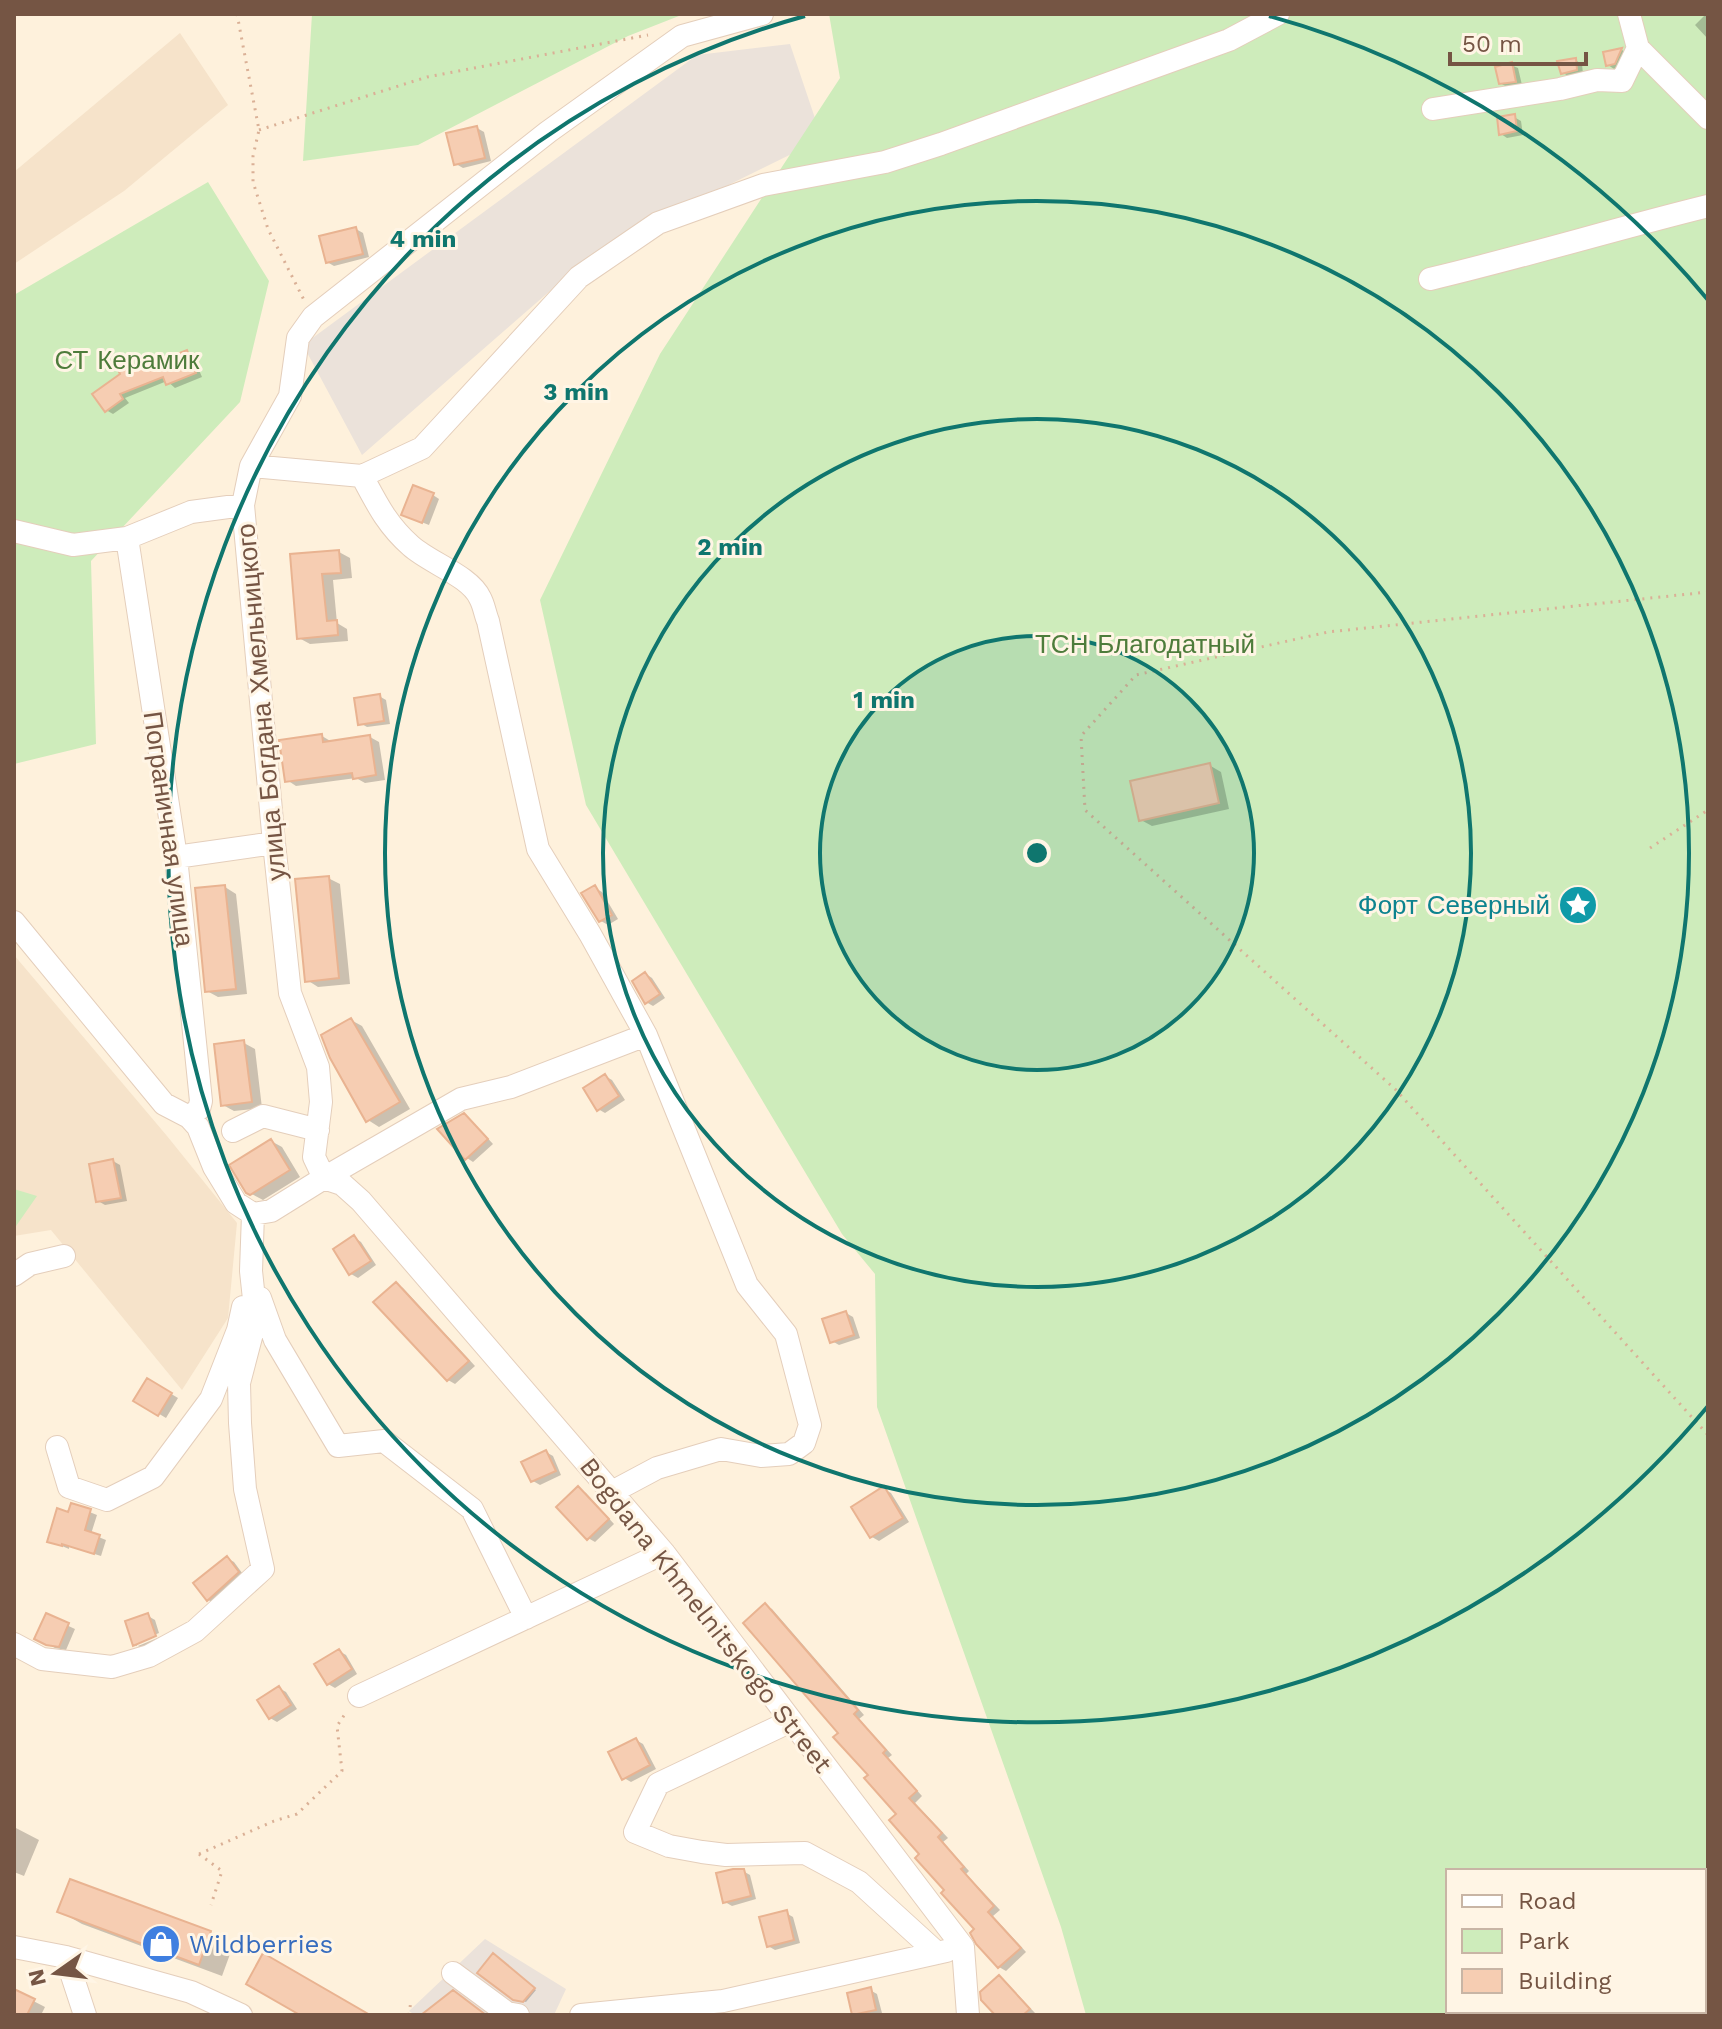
<svg xmlns="http://www.w3.org/2000/svg" width="1722" height="2029" viewBox="0 0 1722 2029" font-family="'Work Sans',sans-serif">
  <style>
    .residential { fill: #f6e3ca }
    .industrial { fill: #ebe2da }
    .green { fill: #ceecbb; fill-rule: evenodd }
    .shadow { fill: #0003 }
    .building { fill: #f6cdb2; stroke: #e9b391; stroke-width: 2 }
    .lines { fill: none; stroke-linecap: round; stroke-linejoin: round }
    .minor-casing { stroke: #e4cebb; stroke-width: 24 }
    .path { stroke: #dab096; stroke-width: 3; stroke-dasharray: 2 6; stroke-linecap: butt }
    .minor { stroke: #fff; stroke-width: 22 }
    .ring { fill: none; stroke: #0f766e; stroke-width: 4 }
    .labels { text-anchor: middle; dominant-baseline: central; stroke-width: 6; stroke-linejoin: round; paint-order: stroke }
    .park-label { font-size: 26px; fill: #4e7c3b; stroke: #fff5e5 }
    .street-label { font-size: 26px; fill: #755544; stroke: #fff5e5 }
    .culture-label { font-size: 26px; fill: #0d838f; stroke: #fff5e5; text-anchor: end }
    .shop-label { font-size: 26px; fill: #366cbe; stroke: #fff5e5; text-anchor: start }
    .centre { fill: #0f766e; stroke: #fff5e5; stroke-width: 4 }
    .ring-label { font-size: 24px; text-anchor: middle; font-weight: bold; fill: #0f766e; stroke: #fff5e5; stroke-width: 6; stroke-linejoin: round; paint-order: stroke }
  </style>
  <rect width="100%" height="100%" fill="#fef1dc"/>
  <path class="residential" d="M180 33 228 105 124 191 14 264V172Z
    M14 955 167 1136 237 1223 228 1318 182 1390 51 1230 14 1236Z"/>
  <path class="industrial" d="M790 44 822 139 688 205 582 263 362 455 303 345 697 55Z
    M485 1939 566 1989 554 2015H415L409 2011Z"/>
  <path class="green" d="M312 14H684L628 36 418 145 303 161Z
    M829 14H1708V2015H1086L1061 1927 877 1407 875 1274 842 1234 586 805 540 600 660 354 840 78ZM1448 1871H1704V2011H1448Z
    M208 182 269 281 240 402 91 561 96 744 14 764V295Z
    M14 1189 37 1196 14 1229Z"/>
  <path class="shadow" d="M1706 14 1708 15V39L1695 25Z
    M1622 50 1628 54 1622 67 1614 69 1608 65 1606 54Z
    M1575 60 1582 64 1583 74 1570 77 1563 73Z
    M1511 65 1518 68 1522 85 1507 87 1500 83Z
    M1514 117 1521 121 1523 135 1507 138 1501 134Z
    M477 128 484 132 491 161 463 168 456 164Z
    M356 229 363 233 369 257 334 266 327 262Z
    M186 352 193 356 202 377 175 388 167 381 125 398 129 403 113 414 106 410 140 366 146 369Z
    M433 495 439 499 429 525 411 518Z
    M339 552 350 558 352 578 333 580 337 623 347 629 348 641 310 644 299 638 292 556Z
    M379 696 386 700 390 724 367 727 360 723Z
    M322 736 332 742 370 737 379 742 385 780 365 783 356 778 296 786 287 780Z
    M1209 765 1221 772 1229 809 1152 826 1141 820Z
    M328 878 340 884 350 984 318 987 307 980Z
    M225 887 236 894 247 994 218 997 207 991Z
    M595 888 602 892 618 919 608 925 601 921Z
    M646 974 652 978 665 998 653 1006 646 1002Z
    M351 1020 362 1026 410 1109 379 1127 368 1120Z
    M244 1043 255 1049 262 1108 234 1111 223 1105Z
    M605 1076 612 1080 625 1100 605 1113 598 1109Z
    M464 1116 471 1120 493 1144 473 1162 467 1158Z
    M271 1141 282 1147 300 1177 263 1200 248 1192Z
    M113 1161 120 1165 127 1201 105 1205 98 1201Z
    M355 1238 361 1242 376 1265 358 1278 351 1274Z
    M396 1284 403 1288 475 1366 455 1384 448 1380Z
    M846 1313 853 1317 860 1338 839 1345 832 1341Z
    M148 1380 178 1398 166 1418 136 1400Z
    M546 1452 553 1456 561 1475 540 1485 533 1481Z
    M579 1489 586 1493 614 1524 595 1542 588 1538Z
    M884 1489 891 1493 909 1522 879 1541 872 1537 854 1508Z
    M72 1505 97 1515 91 1534 106 1540 101 1556 69 1546V1549L50 1541 69 1514Z
    M227 1558 234 1562 245 1577 215 1603 208 1600Z
    M765 1605 772 1609 864 1715 859 1719 892 1755 888 1758 922 1796 915 1803 948 1838 943 1842 969 1871 966 1874 1000 1910 993 1916 1026 1952 1006 1971 999 1967 977 1929 922 1854 899 1814 841 1733Z
    M47 1616 75 1629 66 1650 55 1648 37 1638Z
    M148 1616 155 1620 159 1633 137 1642V1646L135 1645Z
    M160 1637 162 1640 142 1649 138 1646Z
    M339 1651 346 1655 357 1674 335 1688 328 1684Z
    M279 1688 286 1692 297 1709 277 1722 270 1718Z
    M636 1740 643 1744 656 1769 631 1782 624 1778Z
    M14 1827 39 1840 24 1876 14 1872Z
    M743 1871 750 1875 756 1899 732 1906 725 1902Z
    M59 1911 210 1933 233 1946 222 1976 82 1924Z
    M786 1913 793 1917 800 1943 775 1950 768 1946Z
    M496 1957 536 1990 526 2002 518 2000Z
    M999 1978 1006 1982 1035 2013 1033 2015H997Z
    M870 1990 877 1994 882 2013 854 2015 850 1994Z
    M14 1991 45 2007 41 2015H14Z"/>
  <path class="building" d="M1622 48 1615 64 1606 66 1603 52Z
    M1576 58 1577 70 1561 74 1557 61Z
    M1512 62 1516 82 1499 84 1495 67Z
    M1515 114 1517 131 1499 135 1497 117Z
    M477 126 485 158 454 165 446 133Z
    M356 227 363 254 326 263 319 236Z
    M187 350 196 373 166 385 163 377 120 394 123 399 105 412 92 394 120 374 119 372 140 363 142 368Z
    M413 485 434 493 422 523 401 515Z
    M339 550 341 573 322 574 327 621 337 620 338 635 297 639 290 554Z
    M380 694 384 721 358 725 354 698Z
    M322 734 323 742 370 735 376 775 353 779 352 773 285 782 279 740Z
    M1210 763 1219 803 1139 821 1130 781Z
    M329 876 339 978 305 982 295 879Z
    M225 885 236 989 205 992 195 888Z
    M595 885 612 915 599 922 581 893Z
    M645 972 660 994 645 1004 632 981Z
    M351 1018 400 1102 366 1122 330 1058 321 1035Z
    M244 1040 252 1102 221 1106 214 1044Z
    M605 1074 619 1096 597 1111 583 1088Z
    M464 1113 488 1139 465 1160 437 1129Z
    M271 1139 290 1170 250 1195 246 1193 229 1165Z
    M113 1159 121 1198 96 1202 89 1164Z
    M354 1235 371 1261 349 1275 333 1249Z
    M396 1282 469 1361 447 1381 373 1302Z
    M846 1311 854 1335 830 1343 822 1319Z
    M147 1378 172 1393 158 1416 133 1401Z
    M546 1450 556 1471 531 1482 521 1462Z
    M578 1486 609 1519 587 1540 556 1507Z
    M884 1486 903 1518 870 1538 851 1507Z
    M71 1503 91 1509 85 1530 100 1535 94 1554 62 1544V1546L47 1542 57 1508 68 1512Z
    M227 1556 239 1572 207 1601 193 1583Z
    M765 1603 858 1710 854 1714 886 1750 883 1753 917 1791 909 1798 942 1833 938 1837 964 1867 961 1869 994 1906 988 1912 1021 1948 998 1968 976 1944 970 1933 974 1929 941 1893 944 1890 915 1858 919 1854 889 1820 896 1814 864 1778 868 1775 833 1737 838 1733 743 1623Z
    M46 1613 69 1623 59 1647 46 1645 34 1639Z
    M148 1613 156 1636 133 1646 125 1621Z
    M339 1649 352 1669 327 1685 314 1664Z
    M279 1686 291 1705 269 1719 257 1700Z
    M636 1738 650 1765 622 1780 608 1752Z
    M733 1869H744L751 1896 723 1903 716 1873Z
    M70 1879 211 1931 199 1965 57 1912Z
    M787 1910 794 1940 767 1947 759 1917Z
    M263 1953 370 2015H300L246 1984Z
    M493 1953 535 1988 523 2002 513 2000 477 1973Z
    M999 1975 1030 2009 1023 2015H995L981 2000 980 1992Z
    M871 1987 876 2010 852 2015 847 1993Z
    M14 1989 35 1999 27 2015H14Z
    M453 1990 486 2015H421Z"/>
  <g class="lines">
    <g class="minor-casing">
      <path id="minor" d="M1638 48 1708 118
        M1433 109 1560 89 1597 80 1622 81 1638 48 1629 14
        M1430 279C1523 257 1615 229 1708 206
        M251 466 290 396 298 338 313 317 548 132 682 36 762 14
        M362 476 422 448 579 277 658 223 763 185 885 162 941 144 1229 40 1278 14
        M243 505 251 466 362 476C377 504 387 525 411 546 430 563 470 576 480 598 484 605 485 614 488 621L538 849 590 934 646 1035 747 1285 786 1334 810 1425 804 1443 789 1454 761 1456 721 1449 657 1468 612 1492
        M14 531 73 545 127 538 191 512 243 505 274 843 290 993 318 1067 321 1102 314 1157 324 1178
        M127 538 176 857 201 1101 199 1109 189 1117
        M176 857 274 843
        M14 922 164 1104 189 1117 198 1127 214 1167 236 1203 253 1214 271 1211 324 1178 461 1099 511 1087 646 1035
        M233 1131 263 1116 318 1130
        M324 1178 342 1184 361 1201 664 1553 963 1947 968 2015
        M14 1275 30 1264 64 1256
        M260 1298 275 1340 338 1446 384 1441 472 1509 526 1618
        M57 1447 69 1487 107 1500 153 1477 211 1399 238 1330 243 1307
        M14 1644 42 1659 112 1667 149 1656 195 1631 263 1569 245 1489 240 1423 239 1383 256 1318 251 1271 253 1214
        M359 1696 664 1553
        M791 1721 658 1784 635 1832 669 1846 702 1852 726 1855 805 1853 859 1882 937 1953
        M14 1947 66 1957 191 1992 241 2015
        M66 1957 85 2015
        M453 1973 507 2013 518 2015
        M581 2015 723 2001 946 1951"/>
    </g>
    <path class="path" d="M237 14 259 130 253 156V182L268 229 304 300
      M259 130 427 77 648 35
      M1708 592 1328 632 1136 675 1081 736 1085 810 1395 1089 1708 1435
      M1650 848 1708 810
      M199 1854 274 1821 297 1814 342 1771 337 1726 347 1711
      M199 1854 222 1871 211 1905
      M409 2015 411 2000"/>
    <use href="#minor" class="minor"/>
  </g>
  <circle cx="1037" cy="853" r="217" fill="#0f766e" fill-opacity=".12"/>
  <g class="ring">
    <circle cx="1037" cy="853" r="217"/>
    <circle cx="1037" cy="853" r="434"/>
    <circle cx="1037" cy="853" r="652"/>
    <path d="M1708 1406A869 869 0 1 1 805 16M1269 16A869 869 0 0 1 1708 300"/>
  </g>
  <defs>
    <g id="sight-disc" transform="scale(2)"><circle r="9.5" fill="#0f9aa8" stroke="#fff5e5"/><path d="M0-6L1.8-2.2L6-1.7L2.9 1.2L3.7 5.4L0 3.3L-3.7 5.4L-2.9 1.2L-6-1.7L-1.8-2.2Z" fill="#fff"/></g>
    <g id="shop-disc" transform="scale(2)"><circle r="9.5" fill="#3f7fe0" stroke="#fff5e5"/><path d="M-5-2.5h2.3a2.7 3.5 0 0 1 5.4 0H5L5.5 6h-11ZM-1.5-2.5h3a1.5 2.3 0 0 0-3 0Z" fill="#fff"/></g>
  </defs>
  <g fill-rule="evenodd">
    <use href="#sight-disc" x="1578" y="905"/>
    <use href="#shop-disc" x="161" y="1944"/>
  </g>
  <g class="labels">
    <g class="park-label">
      <text x="127" y="360">СТ Керамик</text>
      <text x="1145" y="644">ТСН Благодатный</text>
    </g>
    <g class="street-label">
      <text transform="translate(261 702) rotate(-95)">улица Богдана Хмельницкого</text>
      <text transform="translate(169 829) rotate(82)">Пограничная улица</text>
      <text transform="translate(706 1615) rotate(52)">Bogdana Khmelnitskogo Street</text>
    </g>
    <g class="culture-label">
      <text x="1550" y="905">Форт Северный</text>
    </g>
    <g class="shop-label">
      <text x="189" y="1944">Wildberries</text>
    </g>
  </g>
  <circle cx="1037" cy="853" r="12" class="centre"/>
  <g class="ring-label">
    <text x="423" y="247">4 min</text>
    <text x="576" y="400">3 min</text>
    <text x="730" y="555">2 min</text>
    <text x="884" y="708">1 min</text>
  </g>
  <rect width="1722" height="2029" fill="none" stroke="#755544" stroke-width="32"/>
  <rect x="1446" y="1869" width="260" height="144" fill="#fff5e5" stroke="#c8b5a5" stroke-width="2"/>
  <rect x="1462" y="1895" width="40" height="12" fill="#ffffff" stroke="#c8b5a5" stroke-width="2"/>
  <text x="1518" y="1909" font-size="24" fill="#755544">Road</text>
  <rect x="1462" y="1929" width="40" height="24" fill="#ceecbb" stroke="#c8b5a5" stroke-width="2"/>
  <text x="1518" y="1949" font-size="24" fill="#755544">Park</text>
  <rect x="1462" y="1969" width="40" height="24" fill="#f6cdb2" stroke="#c8b5a5" stroke-width="2"/>
  <text x="1518" y="1989" font-size="24" fill="#755544">Building</text>
  <g transform="translate(56 1973) rotate(256)" stroke="#fff5e5" stroke-width="6" paint-order="stroke">
  <path d="M0-6L14 30L0 20L-14 30Z" fill="#755544"/>
  <text y="-12" font-size="22" font-weight="bold" text-anchor="middle" fill="#755544">N</text>
  </g>
  <path d="M1450 52v12h136v-12" fill="none" stroke="#755544" stroke-width="4"/>
  <text x="1462" y="52" font-size="24" fill="#755544" stroke="#fff5e5" stroke-width="6" paint-order="stroke">50 m</text>
</svg>
